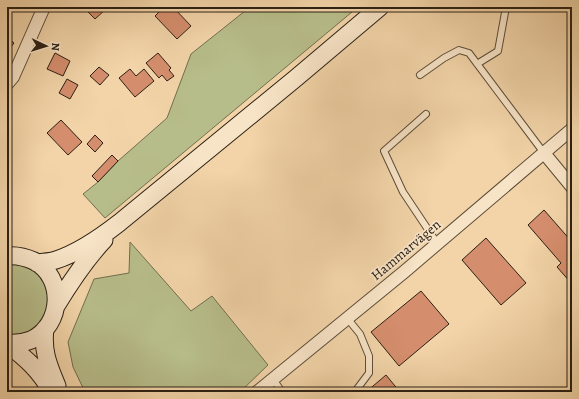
<svg xmlns="http://www.w3.org/2000/svg" width="579" height="399" viewBox="0 0 579 399" font-family="Alegreya,serif">
  <style>
    .green { fill: #b7bd8a; stroke: #716e4f }
    .building { fill: #d58e6d; stroke: #2b2014 }
    .lines { fill: none; stroke-linecap: round; stroke-linejoin: round }
    .service-casing { stroke: #5d4d39; stroke-width: 8 }
    .minor-casing { stroke: #5d4d39; stroke-width: 14 }
    .secondary-casing { stroke: #2b2014; stroke-width: 19 }
    .service { stroke: #f7e3c6; stroke-width: 6 }
    .minor { stroke: #f7e3c6; stroke-width: 12 }
    .secondary { stroke: #f7e3c6; stroke-width: 17 }
    .labels { text-anchor: middle; dominant-baseline: central; stroke-width: 3.5; stroke-linejoin: round; paint-order: stroke }
    .street-label { font-size: 14px; fill: #2b2014; stroke: #f7e3c6 }
  </style>
  <rect width="100%" height="100%" fill="#f2d4a8"/>
  <filter id="stains"><feTurbulence type="fractalNoise" baseFrequency=".005" numOctaves="4"/><feColorMatrix values="0 0 0 0 .2 0 0 0 0 .09 0 0 0 0 .02 0 0 0 .5 -.17"/></filter>
  <radialGradient id="worn" r=".72"><stop offset=".6" stop-color="#630" stop-opacity="0"/><stop offset="1" stop-color="#630" stop-opacity=".3"/></radialGradient>
  <path class="green" d="M250 7H358L105 218 83 194 98 182 118 161 167 118 191 54Z
    M130 242 191 311 212 296 268 365 240 392H85L73 367 68 342 94 279 129 273Z
    M7 263 27 266 40 275 48 289 49 311 31 333 7 337Z
    M7 386 29 392H7Z"/>
  <path class="building" d="M83 7H104L106 9 95 19Z
    M164 7H173L191 26 177 39 155 16Z
    M7 37 14 43 8 51 10 52 7 56Z
    M55 53 70 61 63 76 47 69Z
    M158 53 171 68 169 70 174 76 167 81 162 75 159 78 146 63Z
    M99 67 109 75 100 85 90 76Z
    M130 69 136 76 144 69 154 81 135 97 119 78Z
    M67 79 78 85 70 99 59 93Z
    M61 120 82 142 68 155 47 133Z
    M95 135 103 143 95 152 87 144Z
    M112 155 118 161 98 182 92 176Z
    M544 210 572 242V284L557 267 561 263 528 225Z
    M486 238 526 283 501 305 462 260Z
    M421 291 449 324 399 366 371 332Z
    M386 375 400 392H366Z"/>
  <g class="lines">
    <g class="service-casing">
      <path id="service" d="M477 64 498 51 506 7
        M420 75 444 58 459 50 469 53 544 153
        M426 114 384 151 403 192 437 243
        M347 318 360 334 369 356V373L357 389 354 392
        M273 379 282 392"/>
    </g>
    <g class="minor-casing">
      <path id="minor" d="M7 84 13 77 44 7
        M544 153 572 187
        M257 392 404 272 572 129"/>
    </g>
    <g class="secondary-casing">
      <path id="secondary" d="M7 256C16 255 25 257 34 261 65 277 63 325 31 340 23 343 15 344 7 343
        M37 263C43 262 50 262 56 260 78 253 101 237 119 223L296 78 380 7
        M56 306C70 283 85 260 104 240
        M45 329C42 352 49 366 57 386
        M7 344C27 359 39 370 52 392"/>
    </g>
    <use href="#service" class="service"/>
    <use href="#minor" class="minor"/>
    <use href="#secondary" class="secondary"/>
  </g>
  <g class="labels">
    <g class="street-label">
      <text transform="translate(406 250) rotate(-40)">Hammarvägen</text>
    </g>
  </g>
  <rect width="579" height="399" fill="none" stroke="#f2d4a8" stroke-width="24"/>
  <rect x="8" y="8" width="563" height="383" fill="none" stroke="#2b2014" stroke-width="2"/>
  <rect x="12" y="12" width="555" height="375" fill="none" stroke="#2b2014"/>
  <g transform="translate(46 46) rotate(94)" stroke="#f7e3c6" stroke-width="3" paint-order="stroke">
  <path d="M0-3L7 15L0 10L-7 15Z" fill="#2b2014"/>
  <text y="-6" font-size="11" font-weight="bold" text-anchor="middle" fill="#2b2014">N</text>
  </g>
  <rect width="100%" height="100%" filter="url(#stains)"/>
  <rect width="100%" height="100%" fill="url(#worn)"/>
</svg>
